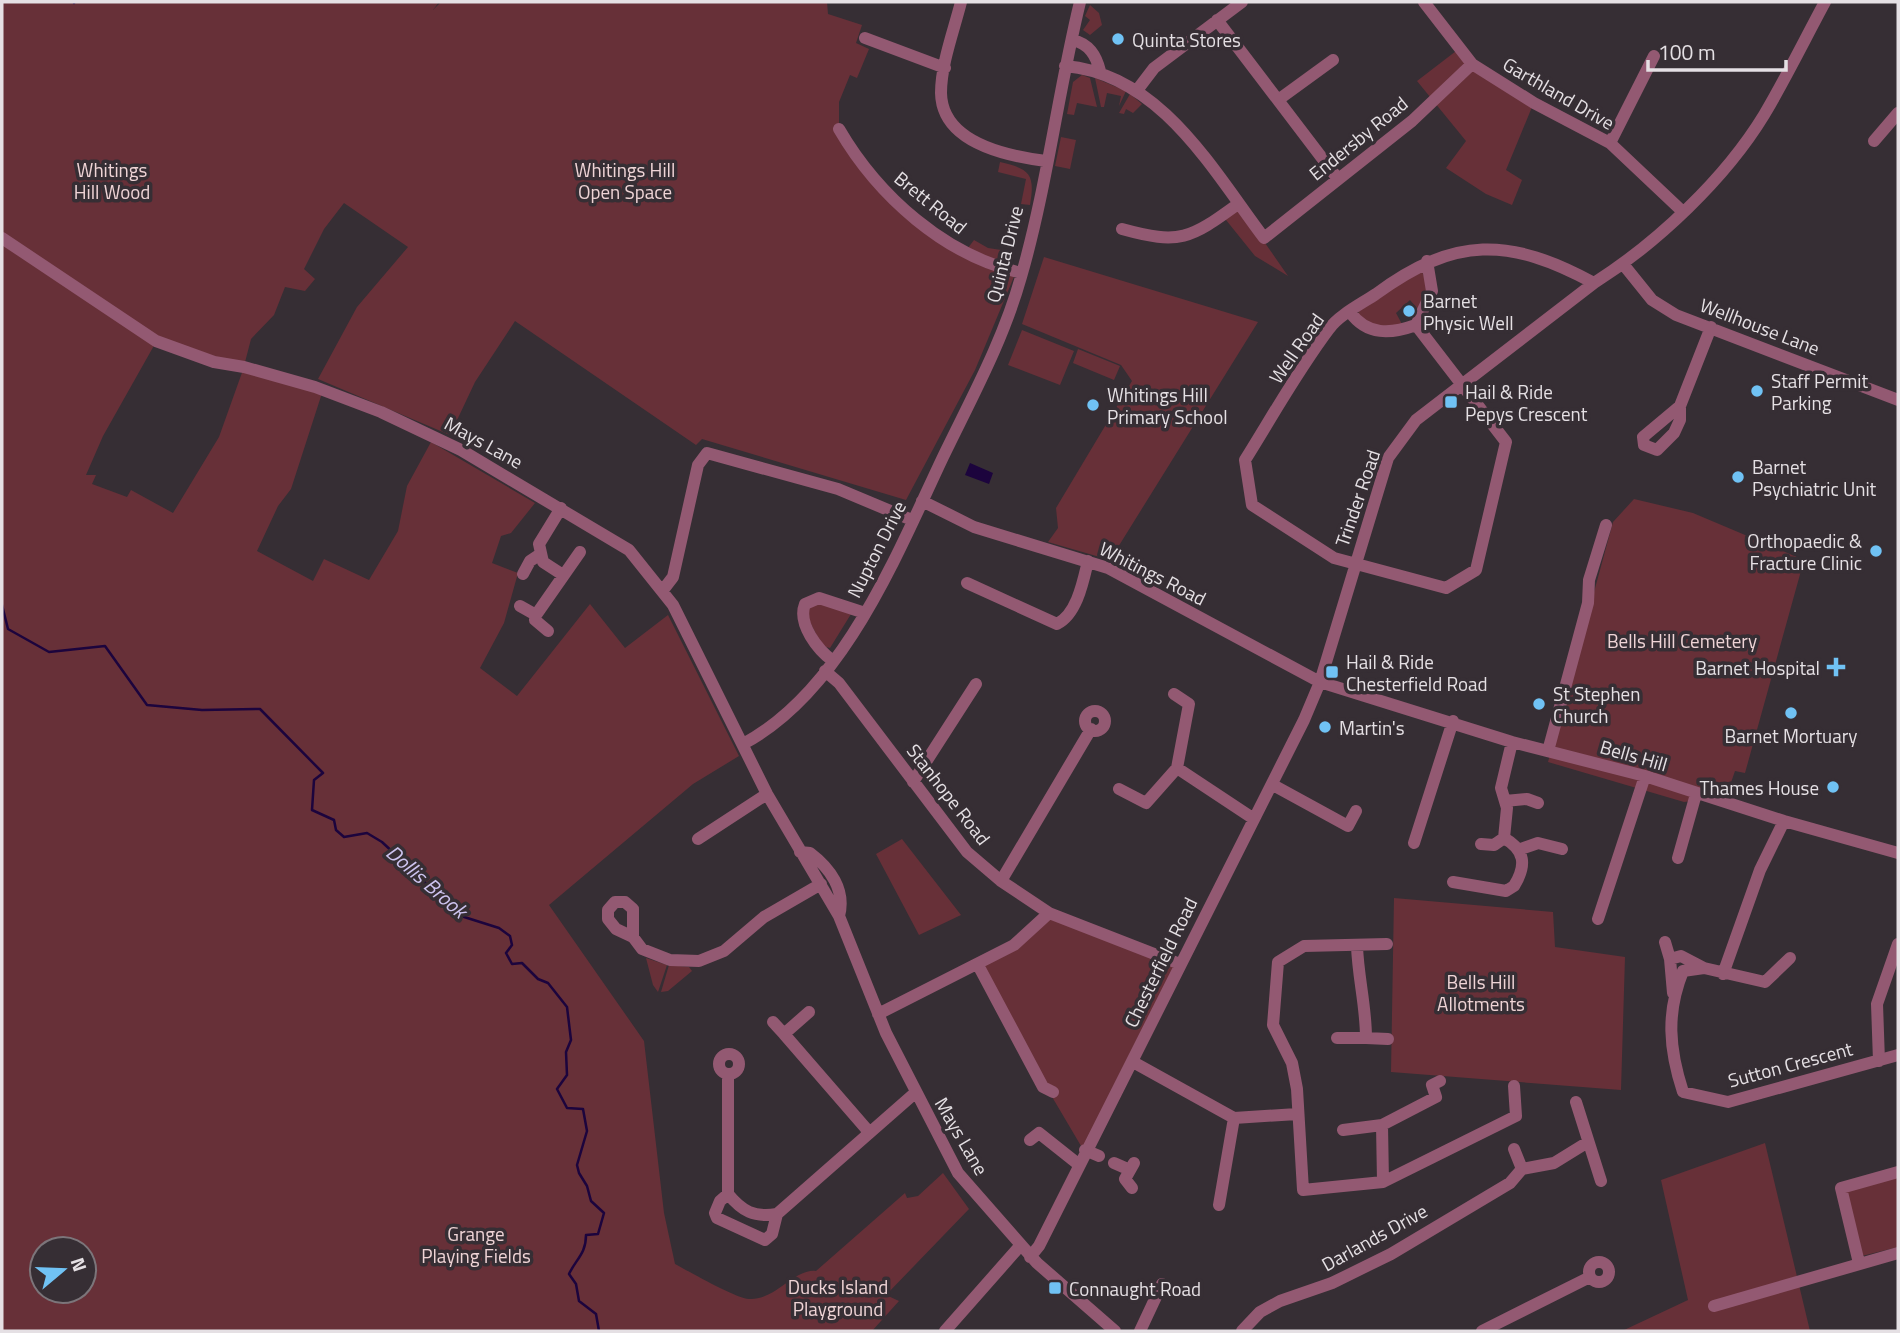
<svg xmlns="http://www.w3.org/2000/svg" width="1900" height="1333" viewBox="0 0 1900 1333" font-family="'Titillium Web',sans-serif">
  <style>
    .green { fill: #673038; fill-rule: evenodd }
    .water { fill: #1c043d }
    .lines { fill: none; stroke-linecap: round; stroke-linejoin: round }
    .stream { stroke: #1c043d; stroke-width: 2.5 }
    .minor { stroke: #935972; stroke-width: 12 }
    .poi-dot { fill: #70c2f4; stroke: #362e34; stroke-width: 2.5 }
    .labels { text-anchor: middle; dominant-baseline: central; stroke-width: 7; stroke-linejoin: round; paint-order: stroke }
    .poi-label { font-size: 19px; fill: #e5e0e4; stroke: #362e34; text-anchor: start }
    .street-label { font-size: 19px; fill: #e5e0e4; stroke: #362e34 }
    .park-label { font-size: 19px; fill: #efd4d6; stroke: #362e34 }
    .water-label { font-size: 21px; font-style: italic; fill: #cdc3ef; stroke: #362e34 }
  </style>
  <rect width="100%" height="100%" fill="#362e34"/>
  <path class="green" d="M2 2H439L433 10 441 2H827L828 14 862 25 856 43 869 49 857 78 850 75 839 102V129L858 163 949 244 1016 272 975 370 906 500 702 439 696 445 515 321 475 382 450 435 318 379 357 307 408 247 344 203 324 229 304 269 315 279 305 291 285 287 274 315 251 339 244 366 323 390 291 489 278 506 257 551 313 581 324 559 369 580 398 531 407 486 431 442 535 503 511 533 501 536 492 563 518 573 504 623 480 668 517 696 590 604 625 648 668 615 739 756 693 784 549 905 644 1041 664 1213 675 1264C690 1272 735 1298 749 1299 775 1301 795 1268 816 1271L905 1193 907 1198 918 1196 943 1173 969 1209 886 1295 899 1301 872 1331H2ZM156 342 244 367 219 437 173 513 131 490 127 497 92 484 96 475H86L103 436ZM42 1249H84V1291H42Z
    M1090 5 1099 13 1102 25 1090 35 1083 30 1090 20 1085 16Z
    M1460 48 1532 107 1506 170 1522 180 1512 205 1486 194 1446 168 1466 141 1417 81Z
    M1082 75 1090 78 1097 107 1077 103 1074 115 1067 114 1073 82Z
    M1095 78 1126 91 1119 106 1121 96 1107 93 1104 107H1101Z
    M1130 94 1142 104 1133 113 1126 109 1124 114 1119 113Z
    M1061 137 1076 140 1070 169 1055 166Z
    M1000 162C1031 169 1035 175 1030 205L1021 204 1026 179 998 172Z
    M1238 204 1288 276 1255 256 1222 215Z
    M974 240 988 248 1008 251 1006 262 984 257 968 248Z
    M1044 257 1258 322 1110 560 1048 542 1058 528 1056 508 1132 381 1121 365 1022 324Z
    M1421 269 1430 291 1420 312 1410 300 1396 313 1403 326 1377 328 1357 316 1359 311Z
    M1022 330 1074 351 1060 385 1008 365Z
    M1078 349 1120 366 1114 380 1073 363Z
    M1634 499 1693 513 1804 560 1745 773 1735 771 1726 797 1684 802 1548 762 1613 522Z
    M816 602 851 614 830 648 822 646 807 616 809 605Z
    M902 839 961 915 919 935 876 854Z
    M1394 898 1553 912 1555 947 1625 957 1621 1090 1391 1072Z
    M1049 913 1180 964 1084 1151 1002 1012 978 965Z
    M646 958 667 965 658 992 653 985Z
    M669 965 689 967 692 971 668 991 661 992Z
    M1765 1143 1810 1331H1622L1688 1300 1661 1180Z
    M1898 1176V1247L1862 1256 1845 1190Z"/>
  <path class="water" d="M970 463 993 473 989 484 965 475Z"/>
  <g class="lines">
    <path class="stream" d="M74 2V3
      M2 605 8 629 49 652 105 646 147 705 202 710 260 709 323 773 314 780 312 810 334 820 336 830 344 837 367 833 382 842 461 916 499 928 510 936 512 945 506 953 512 964 522 963 538 979 548 983 567 1007 571 1040 566 1052 567 1075 557 1089 567 1108 583 1109 587 1131 577 1165 579 1173 587 1186 591 1201 604 1213 598 1234 586 1235C586 1254 576 1259 569 1274L576 1284 579 1301 596 1314 599 1331"/>
    <path class="minor" d="M961 2C954 30 941 64 941 93 942 143 1006 156 1046 161
      M1424 2 1472 64 1534 103 1610 143 1682 211
      M1217 20 1338 179
      M865 38 945 68
      M1073 40C1089 44 1096 55 1100 71
      M1065 66C1160 74 1212 169 1264 238L1412 121 1472 64
      M1138 89 1154 68 1242 2
      M1278 100 1333 60
      M839 129C878 196 945 256 1022 273
      M1874 141 1898 113
      M1610 143 1654 56
      M1122 229C1180 245 1190 239 1238 204
      M2 238 156 341 214 362 244 367 315 387 381 412 461 450 629 550 673 605 767 794 839 916 886 1033 958 1173 1037 1263 1115 1331
      M1427 261 1432 291 1416 325 1506 442 1476 570 1446 588 1334 558 1252 505 1245 460C1272 417 1298 370 1329 329 1339 315 1361 304 1376 294 1455 236 1509 237 1594 283
      M1623 264 1652 300 1676 315 1898 400
      M1350 312C1367 336 1391 334 1416 325
      M1680 406 1643 437 1644 445 1657 450 1674 433 1680 420V406L1711 327
      M922 501 974 527 1108 568 1320 682 1512 742 1645 776 1784 821 1898 853
      M561 508 539 544 543 562 563 575
      M523 574 530 561 539 555
      M967 583 1057 624C1077 614 1083 582 1088 561
      M663 590 673 577 698 465 707 453 838 489 912 520
      M520 606 536 615
      M548 631 535 620 536 615 580 552
      M833 661C818 650 797 624 805 604L819 598 865 613
      M825 671 839 683 967 852 1001 881 1049 913 1180 964
      M1085 721a10 10 0 1 1 20 0a10 10 0 1 1-20 0Z
      M743 744C843 691 897 554 943 457 972 397 1003 341 1021 277 1047 187 1058 92 1080 2
      M1548 751 1588 603 1589 580 1606 525
      M1177 768 1254 819
      M913 782 976 684
      M1273 785 1348 826 1356 811
      M1119 789 1146 803 1177 768 1189 704 1174 694
      M1505 801 1527 799 1538 803
      M698 839 767 794
      M1414 843 1453 721
      M1481 844 1494 845 1504 838 1507 808 1501 788 1512 742
      M1521 849 1538 843 1562 849
      M800 852 810 853C830 868 846 890 839 916
      M1678 858 1696 794
      M1001 881 1091 729
      M1453 882 1506 891 1514 886C1527 865 1525 850 1504 838
      M1598 919 1645 776
      M633 937 616 929 608 919V910L615 902H625L633 909V937L642 949 670 960 699 961 724 951 764 917 821 884
      M1665 942 1670 959 1673 993
      M1387 944 1304 946 1278 962 1273 1025 1292 1063 1297 1089 1303 1190 1383 1182 1516 1116 1514 1086
      M1357 946C1358 977 1366 1006 1366 1038L1388 1039
      M1790 958 1765 982 1704 968 1683 971C1666 1013 1669 1049 1683 1092L1728 1102 1898 1055
      M1670 959 1681 956 1704 968
      M978 965 1043 1087 1053 1092
      M1723 974 1760 870 1784 821
      M809 1012 784 1034 869 1132
      M878 1014 1014 945 1049 913
      M773 1022 784 1034
      M1337 1038H1366
      M719 1064a10 10 0 1 1 20 0a10 10 0 1 1-20 0Z
      M1879 1061 1877 1004 1898 944
      M1133 1062 1234 1118 1297 1114
      M728 1074V1194L720 1201 715 1213 717 1218 765 1240 772 1234 777 1214 915 1093
      M1576 1102 1601 1181
      M1382 1125 1383 1182
      M1343 1130 1382 1125 1436 1097 1432 1085 1440 1081
      M1030 1140 1039 1133 1078 1164
      M1514 1149 1522 1169
      M1085 1150 1099 1156
      M1114 1163 1130 1170
      M1132 1188 1125 1179 1134 1163
      M728 1194C742 1211 754 1218 777 1214
      M1219 1205 1234 1118
      M1030 1257 1039 1246 1304 720 1320 682 1388 458 1416 420 1594 283C1657 243 1725 179 1764 115 1786 78 1805 39 1825 2
      M1589 1272a10 10 0 1 1 20 0a10 10 0 1 1-20 0Z
      M1859 1263 1841 1188 1898 1172
      M1714 1306 1898 1253
      M945 1331 1020 1246
      M1140 1331 1162 1284
      M1242 1331 1260 1312 1280 1301 1332 1283 1391 1254 1510 1183 1522 1169 1554 1163 1588 1142
      M1482 1331 1590 1277"/>
  </g>
  <g class="poi-dot">
    <circle cx="1118" cy="39" r="7"/>
    <circle cx="1409" cy="311" r="7"/>
    <circle cx="1757" cy="391" r="7"/>
    <rect x="1444" y="395" width="14" height="14" rx="3.5"/>
    <circle cx="1093" cy="405" r="7"/>
    <circle cx="1738" cy="477" r="7"/>
    <circle cx="1876" cy="551" r="7"/>
    <path d="M1832.5 656.5h7v7h7v7h-7v7h-7v-7h-7v-7h7z"/>
    <rect x="1325" y="665" width="14" height="14" rx="3.5"/>
    <circle cx="1539" cy="704" r="7"/>
    <circle cx="1791" cy="713" r="7"/>
    <circle cx="1325" cy="727" r="7"/>
    <circle cx="1833" cy="787" r="7"/>
    <rect x="1048" y="1281" width="14" height="14" rx="3.5"/>
  </g>
  <g class="labels">
    <g class="poi-label">
      <text x="1132" y="39">Quinta Stores</text>
      <text x="1423" y="300">Barnet<tspan x="1423" dy="22">Physic Well</tspan></text>
      <text x="1771" y="380">Staff Permit<tspan x="1771" dy="22">Parking</tspan></text>
      <text x="1465" y="391">Hail &amp; Ride<tspan x="1465" dy="22">Pepys Crescent</tspan></text>
      <text x="1107" y="394">Whitings Hill<tspan x="1107" dy="22">Primary School</tspan></text>
      <text x="1752" y="466">Barnet<tspan x="1752" dy="22">Psychiatric Unit</tspan></text>
      <text x="1862" y="540" text-anchor="end">Orthopaedic &amp;<tspan x="1862" dy="22">Fracture Clinic</tspan></text>
      <text x="1346" y="661">Hail &amp; Ride<tspan x="1346" dy="22">Chesterfield Road</tspan></text>
      <text x="1820" y="667" text-anchor="end">Barnet Hospital</text>
      <text x="1553" y="693">St Stephen<tspan x="1553" dy="22">Church</tspan></text>
      <text x="1339" y="727">Martin's</text>
      <text x="1791" y="735" text-anchor="middle">Barnet Mortuary</text>
      <text x="1819" y="787" text-anchor="end">Thames House</text>
      <text x="1069" y="1288">Connaught Road</text>
    </g>
    <g class="street-label">
      <text transform="translate(1559 93) rotate(30)">Garthland Drive</text>
      <text transform="translate(1358 138) rotate(-39)">Endersby Road</text>
      <text transform="translate(931 202) rotate(39)">Brett Road</text>
      <text transform="translate(1004 254) rotate(-76)">Quinta Drive</text>
      <text transform="translate(1760 326) rotate(21)">Wellhouse Lane</text>
      <text transform="translate(1296 348) rotate(-55)">Well Road</text>
      <text transform="translate(484 442) rotate(29)">Mays Lane</text>
      <text transform="translate(1357 498) rotate(-71)">Trinder Road</text>
      <text transform="translate(876 549) rotate(-63)">Nupton Drive</text>
      <text transform="translate(1153 573) rotate(27)">Whitings Road</text>
      <text transform="translate(1634 755) rotate(16)">Bells Hill</text>
      <text transform="translate(949 794) rotate(52)">Stanhope Road</text>
      <text transform="translate(1160 962) rotate(-64)">Chesterfield Road</text>
      <text transform="translate(1790 1064) rotate(-15)">Sutton Crescent</text>
      <text transform="translate(962 1136) rotate(60)">Mays Lane</text>
      <text transform="translate(1374 1237) rotate(-29)">Darlands Drive</text>
    </g>
    <g class="park-label">
      <text x="112" y="169">Whitings<tspan x="112" dy="22">Hill Wood</tspan></text>
      <text x="625" y="169">Whitings Hill<tspan x="625" dy="22">Open Space</tspan></text>
      <text x="1682" y="640">Bells Hill Cemetery</text>
      <text x="1481" y="981">Bells Hill<tspan x="1481" dy="22">Allotments</tspan></text>
      <text x="476" y="1233">Grange<tspan x="476" dy="22">Playing Fields</tspan></text>
      <text x="838" y="1286">Ducks Island<tspan x="838" dy="22">Playground</tspan></text>
    </g>
    <g class="water-label">
      <text transform="translate(427 881) rotate(41)">Dollis Brook</text>
    </g>
  </g>
  <rect width="1900" height="1333" fill="none" stroke="#e5e0e4" stroke-width="7"/>
  <g transform="translate(63 1270) rotate(71)"><circle r="33" fill="#362e34" stroke="#7c757a" stroke-width="2"/>
  <path d="M0-5L12 26L0 18L-12 26Z" fill="#70c2f4"/>
  <text y="-10" font-size="19" font-weight="bold" text-anchor="middle" fill="#e5e0e4">N</text>
  </g>
  <path d="M1648 60v10h138v-10" fill="none" stroke="#e5e0e4" stroke-width="3.5"/>
  <text x="1658" y="60" font-size="21" fill="#e5e0e4" stroke="#362e34" stroke-width="5" paint-order="stroke">100 m</text>
</svg>
